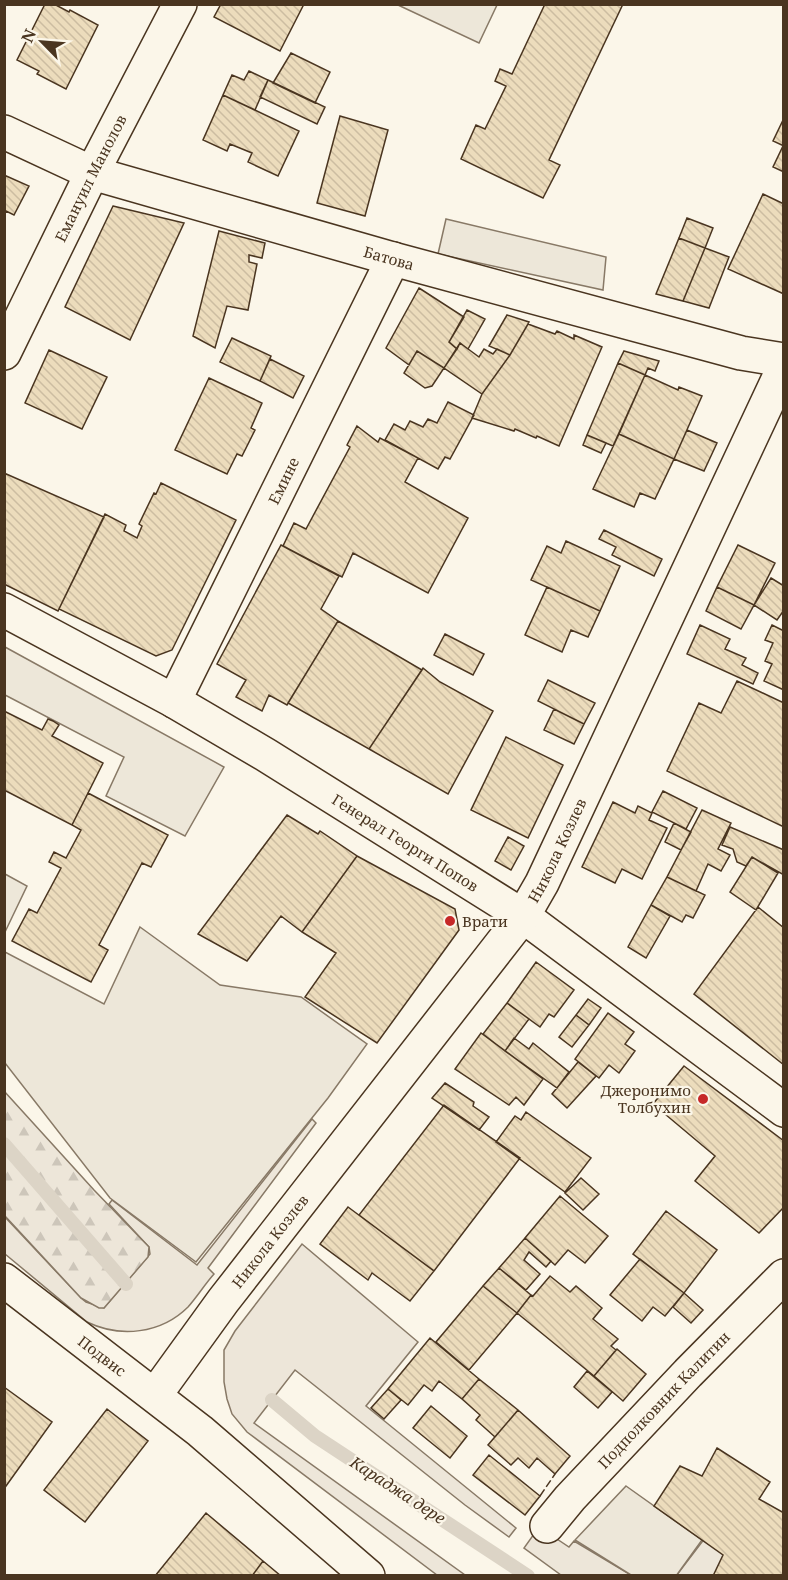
<svg xmlns="http://www.w3.org/2000/svg" width="788" height="1580" viewBox="0 0 788 1580" font-family="'Noto Serif',serif">
  <style>
    .grass { fill: #ede6d9; stroke: #887966; stroke-width: 1.5 }
    .forest { fill: url(#forest-firs); stroke: #887966; stroke-width: 1.5 }
    .parking { fill: #ede7d9; stroke: #887966; stroke-width: 1.5 }
    .lines { fill: none; stroke-linecap: round; stroke-linejoin: round }
    .stream { stroke: #dcd4c6; stroke-width: 14 }
    .building { fill: url(#building-back-hatch); stroke: #4a3520; stroke-width: 1.5 }
    .street-casing { stroke: #4a3520; stroke-width: 36 }
    .secondary-casing { stroke: #4a3520; stroke-width: 36 }
    .street { stroke: #fbf6e9; stroke-width: 33 }
    .secondary { stroke: #fbf6e9; stroke-width: 33 }
    .fence { stroke: #4a3520; stroke-width: 1.5; stroke-dasharray: 8 3; stroke-linecap: butt }
    .poi-dot { fill: #c62828; stroke: #fbf6e9; stroke-width: 2 }
    .labels { text-anchor: middle; dominant-baseline: central; stroke-width: 4.5; stroke-linejoin: round; paint-order: stroke }
    .street-label { font-size: 15px; fill: #4a3520; stroke: #fbf6e9 }
    .poi-label { font-size: 15px; fill: #4a3520; stroke: #fbf6e9; text-anchor: start }
    .water-label { font-size: 16px; font-style: italic; fill: #4a3520; stroke: #fbf6e9 }
  </style>
  <defs>
    <pattern id="forest-firs" width="22" height="20" patternUnits="userSpaceOnUse" patternTransform="scale(1.5)"><rect width="22" height="20" fill="#ede6d9"/><path d="M5 1l3.5 6h-7zM16 11l3.5 6h-7z" fill="#cdc6ba"/></pattern>
    <pattern id="building-back-hatch" width="6" height="6" patternUnits="userSpaceOnUse" patternTransform="scale(1.5)"><rect width="6" height="6" fill="#ecdcbc"/><path d="M-1 5l2 2M0 0l6 6M5-1l2 2" fill="none" stroke="#ccbda1"/></pattern>
  </defs>
  <rect width="100%" height="100%" fill="#fbf6e9"/>
  <path class="grass" d="M312 1119 316 1123 208 1268 214 1274C205 1284 197 1297 188 1307 161 1334 120 1338 87 1322L5 1254 4 1216 81 1298 86 1302 104 1308 150 1254 149 1247 109 1204 112 1200 197 1265Z
    M302 1244 418 1342 366 1406 516 1528 509 1537 465 1505 295 1370 254 1423 465 1575H437L247 1432 232 1414 227 1399 224 1382V1350L235 1331Z
    M539 1527 569 1547 574 1541 631 1575H561L524 1548Z
    M705 1538 783 1575 676 1576Z"/>
  <path class="forest" d="M4 1091 94 1190 149 1247 148 1257 104 1308H99L81 1298 5 1216Z"/>
  <path class="parking" d="M398 5H497L479 43Z
    M446 219 606 257 603 290 438 254Z
    M5 647 224 767 185 836 106 796 124 757 5 695Z
    M5 874 27 886 5 932Z
    M140 927 220 985 301 997 367 1044 328 1098 196 1262 110 1198 5 1063V952L104 1004Z
    M626 1486 702 1540 676 1576 631 1575 575 1540Z"/>
  <g class="lines">
    <path class="stream" d="M4 1144 126 1284
      M272 1400 315 1436 528 1576"/>
  </g>
  <path class="building" d="M45 4H54L69 12 70 10 98 25 66 89 37 74 39 71 17 60Z
    M221 4H304L280 51 214 17Z
    M545 4H623L549 160 560 165 543 198 461 159 476 125 485 129 506 86 495 81 500 69 512 74Z
    M291 53 330 72 315 103 273 83Z
    M249 71 268 80 255 110 223 95 232 75 244 80Z
    M268 80 325 107 317 124 260 97Z
    M223 95 299 131 278 176 248 162 252 153 230 144 227 151 203 140Z
    M340 116 388 130 365 216 317 203Z
    M784 118V146L773 141Z
    M783 146H784V172L773 167Z
    M4 175 29 186 14 215 6 211 4 214Z
    M763 194 784 204V294L728 269Z
    M113 206 184 223 130 340 65 307Z
    M687 218 713 228 705 248 679 238Z
    M219 231 265 243 262 258 249 255V262L257 264 248 310 227 306 215 348 193 336Z
    M679 238 705 248 683 301 656 294Z
    M705 248 729 257 709 308 683 301Z
    M419 288 464 317 449 342 457 349 444 368 417 351 409 365 386 348Z
    M467 310 485 319 468 349 460 343 457 349 449 342Z
    M507 315 529 322 510 355 489 346Z
    M528 324 555 334 557 331 574 339V335L602 347 559 446 537 436 536 438 515 429 514 431 472 418 482 394 510 355Z
    M232 338 271 356 260 381 220 362Z
    M460 343 479 357 484 349 493 354 497 349 510 355 482 394 444 368Z
    M49 350 107 377 82 429 25 403Z
    M417 351 444 368 432 386 425 388 404 373Z
    M624 351 659 361 655 371 648 368 645 375 618 363Z
    M270 359 304 376 293 398 260 381Z
    M618 363 645 375 613 446 587 435Z
    M645 375 678 390 679 387 702 396 674 459 619 434Z
    M209 378 262 403 251 428 255 430 242 456 237 454 227 474 175 450Z
    M448 402 474 415 450 459 445 457 438 469 385 440 394 424 405 430 410 421 423 427 428 419 437 423Z
    M357 426 378 442 380 438 418 458 405 482 468 518 428 593 353 553 342 577 283 546 294 523 306 529 350 447 347 445Z
    M687 430 717 443 704 471 674 459Z
    M619 434 674 459 655 499 640 493 634 507 593 489Z
    M587 435 606 443 601 453 583 445Z
    M4 473 104 517 58 611 4 584Z
    M161 483 236 520 172 650 156 656 59 609 105 514 126 525 124 531 137 538 142 526 139 524 154 493 156 494Z
    M604 530 662 559 654 576 612 555 616 547 599 539Z
    M566 541 620 566 600 611 531 580 547 546 561 553Z
    M281 545 339 576 321 609 338 621 287 705 269 695 262 711 236 697 246 680 217 664Z
    M738 545 775 563 754 605 717 587Z
    M771 578 784 586V610L777 620 754 605Z
    M547 587 600 611 588 637 571 630 562 652 525 635Z
    M717 587 754 605 741 629 706 611Z
    M338 621 422 670 369 749 288 703Z
    M700 625 730 639 725 649 746 658 742 665 758 673 753 684 687 654Z
    M772 625 784 631V690L764 681 772 664 765 661 773 643 765 640Z
    M445 634 484 654 473 675 434 655Z
    M423 668 440 682 493 711 448 794 369 749Z
    M548 680 595 703 584 724 538 701Z
    M737 681 784 703V827L667 771 699 703 721 713Z
    M554 709 584 724 574 744 544 730Z
    M4 711 42 730 48 719 53 721 59 725 52 736 103 763 72 825 4 790Z
    M506 737 563 765 528 838 471 810Z
    M663 791 697 808 686 829 652 812Z
    M88 793 168 835 151 867 142 863 99 945 108 950 91 982 12 941 29 909 37 913 61 868 49 862 54 852 66 858 81 830 72 825Z
    M613 802 635 813 638 806 652 813 649 820 667 828 642 879 622 869 615 883 582 867Z
    M702 810 731 823 718 849 730 855 721 871 708 864 696 891 667 877Z
    M287 815 318 834 320 831 357 856 302 932 281 916 247 961 198 934Z
    M674 823 691 832 681 850 665 842Z
    M730 827 784 850V875L752 857 746 866 737 862 733 849 722 845Z
    M508 837 524 846 511 870 495 861Z
    M357 856 455 909 459 930 377 1043 305 997 336 953 302 932Z
    M752 857 778 873 756 910 730 892Z
    M667 877 705 895 693 918 686 915 682 922 651 905Z
    M651 905 670 916 646 958 628 947Z
    M758 907 784 928V1065L694 994Z
    M536 962 574 990 554 1017 549 1014 540 1027 507 1003Z
    M588 999 601 1008 589 1025 576 1015Z
    M507 1003 529 1019 505 1051 483 1034Z
    M608 1013 634 1032 625 1044 635 1051 619 1073 609 1065 599 1078 575 1059Z
    M576 1015 589 1025 572 1047 559 1037Z
    M481 1033 543 1079 524 1105 516 1097 509 1105 455 1069Z
    M514 1038 529 1049 533 1043 569 1072 557 1088 505 1051Z
    M578 1062 596 1076 567 1108 552 1094Z
    M684 1066 784 1141V1207L759 1233 695 1181 715 1156 653 1104Z
    M445 1083 474 1102 473 1106 489 1117 479 1130 432 1098Z
    M444 1105 520 1158 434 1271 359 1215Z
    M526 1112 591 1158 565 1192 496 1142 515 1116 521 1120Z
    M581 1178 599 1194 583 1210 565 1193Z
    M560 1196 608 1236 585 1263 568 1250 555 1265 525 1238Z
    M348 1207 434 1271 410 1301 372 1273 368 1280 320 1244Z
    M666 1211 717 1250 684 1293 633 1254Z
    M525 1238 551 1261 546 1267 529 1252 524 1260 540 1274 526 1290 499 1268Z
    M640 1259 684 1293 665 1316 653 1307 642 1321 610 1295Z
    M499 1268 531 1295 517 1313 483 1286Z
    M550 1276 570 1292 576 1286 602 1308 593 1319 618 1339 611 1346 616 1350 594 1376 517 1313 531 1295 533 1296Z
    M483 1286 517 1313 469 1370 436 1342Z
    M684 1293 703 1310 691 1323 673 1307Z
    M430 1338 479 1379 462 1399 439 1381 432 1391 424 1385 408 1405 388 1389Z
    M617 1349 646 1374 623 1401 594 1376Z
    M587 1371 612 1392 598 1408 574 1387Z
    M479 1379 518 1410 495 1437 476 1420 480 1415 462 1399Z
    M4 1387 52 1422 6 1486 4 1484Z
    M388 1389 401 1400 384 1419 371 1408Z
    M431 1406 467 1436 450 1458 413 1428Z
    M107 1409 148 1441 85 1522 44 1490Z
    M518 1410 570 1456 555 1474 537 1458 529 1468 518 1458 511 1465 488 1445Z
    M717 1448 770 1482 759 1499 784 1513V1576H713L723 1555 654 1506 680 1466 702 1476Z
    M489 1455 540 1496 525 1515 473 1475Z
    M206 1513 263 1561 252 1576H155Z
    M263 1561 281 1576H252Z"/>
  <g class="lines">
    <g class="street-casing">
      <g id="street">
        <path id="s1" d="M4 132 92 173 393 259 741 353 784 360"/>
        <path id="s2" d="M4 353 92 173 180 4"/>
        <path id="s3" d="M4 610 174 701 266 755 523 916 784 1110"/>
        <path id="s4" d="M174 701 393 259"/>
        <path id="s5" d="M155 1395 223 1301 523 916 542 883 784 367"/>
        <path id="s6" d="M547 1526 570 1498 688 1373 784 1276"/>
      </g>
    </g>
    <g class="secondary-casing">
      <g id="secondary">
        <path id="s7" d="M4 1280 200 1431 368 1576"/>
      </g>
    </g>
    <use href="#street" class="street"/>
    <use href="#secondary" class="secondary"/>
    <path class="fence" d="M540 1496 555 1474"/>
  </g>
  <g class="poi-dot">
    <circle cx="450" cy="921" r="6"/>
    <circle cx="703" cy="1099" r="6"/>
  </g>
  <g class="labels">
    <g class="street-label">
      <text stroke="none"><textPath href="#s2" startOffset="195">Емануил Манолов</textPath></text>
      <text stroke="none"><textPath href="#s1" startOffset="406">Батова</textPath></text>
      <text stroke="none"><textPath href="#s4" startOffset="246">Емине</textPath></text>
      <text stroke="none"><textPath href="#s3" startOffset="464">Генерал Георги Попов</textPath></text>
      <text stroke="none"><textPath href="#s5" startOffset="678">Никола Козлев</textPath></text>
      <text stroke="none"><textPath href="#s5" startOffset="192">Никола Козлев</textPath></text>
      <text stroke="none"><textPath href="#s7" startOffset="124">Подвис</textPath></text>
      <text stroke="none"><textPath href="#s6" startOffset="172">Подполковник Калитин</textPath></text>
    </g>
    <g class="poi-label">
      <text x="462" y="921">Врати</text>
      <text x="691" y="1090" text-anchor="end">Джеронимо<tspan x="691" dy="17">Толбухин</tspan></text>
    </g>
    <g class="water-label">
      <text transform="translate(398 1490) rotate(33)">Караджа дере</text>
    </g>
  </g>
  <rect width="788" height="1580" fill="none" stroke="#4a3520" stroke-width="12"/>
  <g transform="translate(42 42) rotate(295)" stroke="#fbf6e9" stroke-width="4.5" paint-order="stroke">
  <path d="M0-4.5L10 22L0 15L-10 22Z" fill="#4a3520"/>
  <text y="-9" font-size="16" font-weight="bold" text-anchor="middle" fill="#4a3520">N</text>
  </g>
</svg>
